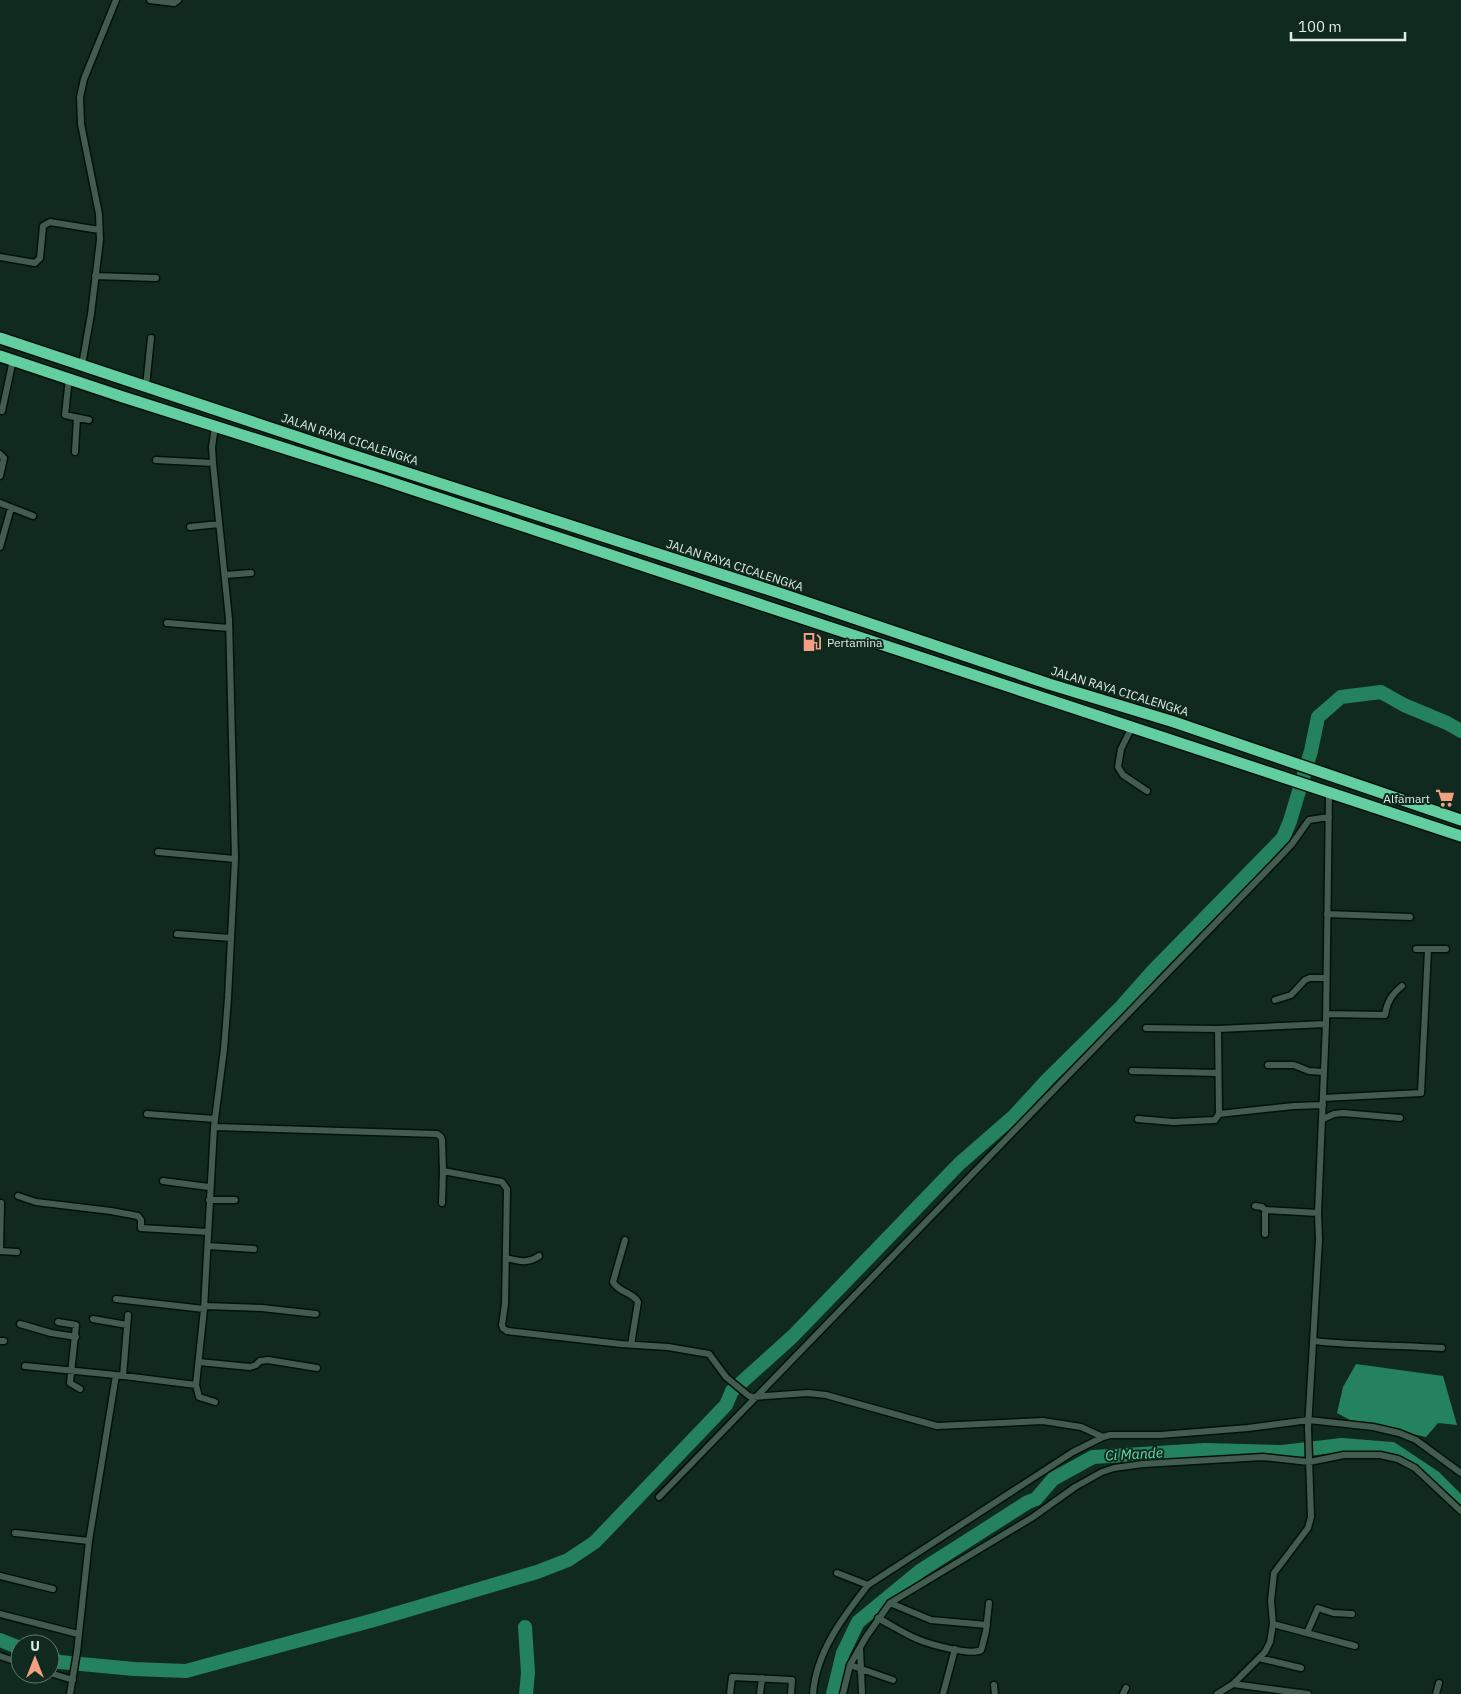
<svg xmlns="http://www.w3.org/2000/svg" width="1461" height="1694" viewBox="0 0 1461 1694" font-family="'IBM Plex Sans',sans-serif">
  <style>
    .water { fill: #25825e }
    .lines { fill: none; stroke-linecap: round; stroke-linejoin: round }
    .river { stroke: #25825e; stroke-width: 14 }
    .street-casing { stroke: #001209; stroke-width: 9 }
    .highway-casing { stroke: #001209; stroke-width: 14 }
    .street { stroke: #425c4f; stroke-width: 6 }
    .highway { stroke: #63cea0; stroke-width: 11 }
    .labels { text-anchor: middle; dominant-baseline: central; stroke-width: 4; stroke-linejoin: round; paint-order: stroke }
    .street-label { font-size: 12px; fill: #dfede6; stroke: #112a1f }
    .poi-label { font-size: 12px; fill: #dfede6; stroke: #112a1f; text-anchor: start }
    .water-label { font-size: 14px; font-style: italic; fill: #66e0ad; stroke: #112a1f }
  </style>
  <rect width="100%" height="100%" fill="#112a1f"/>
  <path class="water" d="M1356 1364 1443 1376 1457 1425 1438 1423 1426 1437 1350 1420 1337 1413 1343 1387Z"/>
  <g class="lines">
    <path class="river" d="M525 1627 528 1673 526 1694
      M0 1640 20 1648
      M50 1659 60 1662 134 1669 186 1671 374 1620 537 1572 568 1560 595 1542 726 1405 732 1391 793 1336 959 1164 1014 1116 1048 1079 1122 1006 1152 972 1283 838 1290 821 1311 751 1318 717 1341 697 1381 692 1404 705 1447 723 1461 731
      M833 1694 843 1653 858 1622 920 1571 1028 1502 1036 1499 1053 1479 1093 1457 1205 1450 1282 1452 1342 1445 1392 1449 1434 1477 1461 1504"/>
    <g class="street-casing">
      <path id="street" d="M150 0 174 3 178 0
        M0 257 35 263 40 258 43 226 50 222 99 230
        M95 276 156 278
        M82 365 91 314 100 240 99 214 81 124 80 97 84 79 116 0
        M69 378 65 415 89 420
        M146 386 151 338
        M2 411 13 360
        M75 452 77 418
        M0 454 4 458 0 476
        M156 460 213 463
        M0 503 33 516
        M190 527 219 524
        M0 547 11 508
        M225 575 251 573
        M167 623 229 628
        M1132 727 1121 749 1118 767 1123 775 1147 791
        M158 852 235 859
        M1327 914 1410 917
        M177 934 231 938
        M1416 949H1446
        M1275 1000 1291 995 1305 980 1310 978H1326
        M1326 1014 1385 1015C1387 1002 1392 994 1402 986
        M1146 1028 1218 1029 1326 1024
        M1268 1065H1294L1309 1071 1324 1072
        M1132 1071 1218 1073
        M1323 1098 1421 1093 1428 950
        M147 1114 215 1119
        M1219 1114 1294 1106 1323 1105
        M1138 1119 1173 1122 1215 1120 1219 1114 1218 1029
        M1323 1119 1334 1114 1343 1113 1400 1118
        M214 1127 437 1134 441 1137 442 1140 443 1171 502 1182 507 1189 505 1304 502 1325 503 1328 507 1331 621 1344 668 1347 709 1354 726 1377 749 1396 753 1397 808 1393 826 1395 937 1426 1043 1421 1081 1427 1103 1437
        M163 1181 209 1187
        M18 1196 36 1202 111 1211 138 1216 141 1220V1228L208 1232
        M209 1200H235
        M442 1203 443 1171
        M1255 1206 1262 1207 1265 1210 1318 1213
        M1265 1210V1234
        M625 1240 613 1282C619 1293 633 1292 638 1302L631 1345
        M208 1246 254 1249
        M0 1251 1 1203
        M0 1251 17 1252
        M506 1258C518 1261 528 1264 539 1256
        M116 1299 204 1309
        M204 1306 262 1308 316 1314
        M93 1319 127 1325
        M58 1322 76 1325 70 1383 80 1389
        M20 1324 51 1333 76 1337
        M0 1341H4
        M1314 1341C1357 1346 1399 1345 1442 1348
        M199 1362 250 1367 256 1365 260 1361 268 1360 317 1368
        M25 1366 116 1375 196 1385 204 1309 214 1127 224 1049 228 998 235 859 229 619 213 463 212 447 215 427
        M123 1376 128 1315
        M196 1385 199 1397 215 1402
        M659 1497 1277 860 1292 844 1309 820 1329 817
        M15 1533 89 1541
        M837 1573 868 1585
        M0 1576 53 1589
        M890 1603 931 1620 987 1625
        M0 1614 78 1634
        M878 1618C891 1625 903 1633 917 1639 929 1644 970 1656 981 1650L982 1647 986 1631 989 1603
        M1273 1624 1355 1646
        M1307 1633 1318 1608 1333 1613 1352 1614
        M860 1648 862 1694
        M0 1656 20 1663
        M1259 1658 1301 1668
        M850 1665 893 1680
        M50 1673 73 1680
        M1233 1684 1308 1694
        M994 1685 995 1694
        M70 1694 77 1652 89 1541 116 1375
        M730 1694 732 1677 792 1680 791 1694
        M760 1694 762 1678
        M813 1694C816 1652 843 1617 868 1585L1073 1452 1103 1437 1110 1435H1160L1248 1428 1309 1420 1373 1427 1399 1433 1416 1440 1461 1473
        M843 1694 850 1665 866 1637 890 1603 1033 1517 1075 1487 1102 1472 1114 1468 1143 1464 1263 1457 1309 1462 1344 1455H1380L1398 1459 1415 1468 1461 1511
        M943 1694 955 1649
        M1123 1694 1126 1688
        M1217 1694 1233 1684 1265 1652 1270 1642 1273 1624 1271 1601 1274 1573 1308 1528 1311 1517 1308 1428 1319 1240 1318 1213 1326 1024 1329 793
        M1436 1694 1439 1683"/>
    </g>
    <g class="highway-casing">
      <path id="highway" d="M0 338 349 454 779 593 1049 684 1174 722 1461 820
        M0 356 123 397 378 478 1461 836"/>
    </g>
    <use href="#street" class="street"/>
    <use href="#highway" class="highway"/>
  </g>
  <defs>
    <g id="fuel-bare" transform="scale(1.5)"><path d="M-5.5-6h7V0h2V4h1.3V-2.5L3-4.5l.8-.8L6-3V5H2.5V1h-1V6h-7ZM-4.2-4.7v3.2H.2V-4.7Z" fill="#f3a082" stroke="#112a1f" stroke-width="2.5" paint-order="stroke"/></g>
    <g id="supermarket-bare" transform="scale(1.5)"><path d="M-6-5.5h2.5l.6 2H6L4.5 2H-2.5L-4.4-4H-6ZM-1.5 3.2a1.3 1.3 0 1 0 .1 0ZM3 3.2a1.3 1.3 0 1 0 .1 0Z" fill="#f3a082" stroke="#112a1f" stroke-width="2.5" paint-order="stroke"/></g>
  </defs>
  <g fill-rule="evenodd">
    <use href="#fuel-bare" x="812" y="642"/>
    <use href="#supermarket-bare" x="1445" y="798"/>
  </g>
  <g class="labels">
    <g class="street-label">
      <text transform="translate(350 439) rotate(18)">JALAN RAYA CICALENGKA</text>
      <text transform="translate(735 565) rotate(18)">JALAN RAYA CICALENGKA</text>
      <text transform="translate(1120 691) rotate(17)">JALAN RAYA CICALENGKA</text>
    </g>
    <g class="poi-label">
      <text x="827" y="642">Pertamina</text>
      <text x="1430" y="798" text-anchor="end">Alfamart</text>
    </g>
    <g class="water-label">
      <text transform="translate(1134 1454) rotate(-3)">Ci Mande</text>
    </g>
  </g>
  <g transform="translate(35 1659)"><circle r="24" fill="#112a1f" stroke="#63786f"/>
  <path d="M0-4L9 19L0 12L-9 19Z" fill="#f3a082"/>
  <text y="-8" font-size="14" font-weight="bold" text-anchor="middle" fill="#dfede6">U</text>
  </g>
  <path d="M1291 32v8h114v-8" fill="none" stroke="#dfede6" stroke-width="2.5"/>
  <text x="1298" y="32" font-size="15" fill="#dfede6" stroke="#112a1f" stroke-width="4" paint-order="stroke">100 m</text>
</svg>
